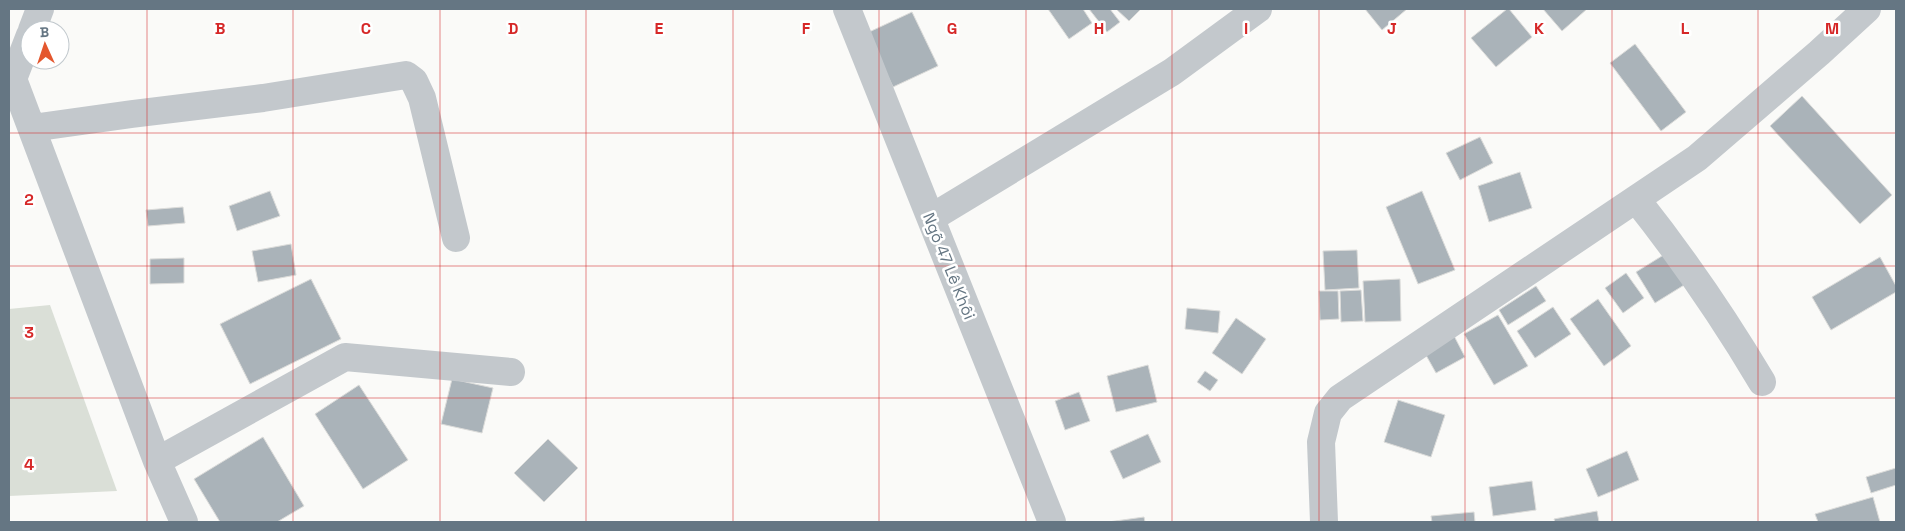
<svg xmlns="http://www.w3.org/2000/svg" width="1905" height="531" viewBox="0 0 1905 531" font-family="'Space Grotesk',sans-serif">
  <style>
    .green { fill: #dadfd7 }
    .building { fill: #aab3b9; stroke: #dcdcda }
    .lines { fill: none; stroke-linecap: round; stroke-linejoin: round }
    .minor { stroke: #c3c8cc; stroke-width: 28 }
    .grid { fill: none; stroke: #d62828; stroke-width: 1; stroke-opacity: 0.55 }
    .labels { text-anchor: middle; dominant-baseline: central; stroke-width: 5; stroke-linejoin: round; paint-order: stroke }
    .street-label { font-size: 16px; fill: #657683; stroke: #fff }
    .grid-label { font-size: 16px; text-anchor: middle; font-weight: bold; fill: #d62828; stroke: #fff; stroke-width: 5; stroke-linejoin: round; paint-order: stroke }
  </style>
  <rect width="100%" height="100%" fill="#fafaf8"/>
  <path class="green" d="M50 305 117 491 9 496V309Z"/>
  <path class="building" d="M1048 9H1083L1092 23 1069 39Z
    M1089 9H1110L1120 22 1107 32Z
    M1116 9H1141L1129 21Z
    M1365 9H1407L1382 30Z
    M1507 9H1509L1532 37 1496 67 1471 38Z
    M1543 9H1587L1562 31Z
    M912 12 938 66 893 87 867 33Z
    M1635 44 1686 112 1661 131 1610 63Z
    M1802 96 1892 195 1860 224 1770 126Z
    M1480 137 1493 163 1460 180 1446 153Z
    M1520 172 1532 208 1489 222 1478 186Z
    M270 191 280 216 237 231 229 206Z
    M1422 191 1455 270 1418 284 1386 207Z
    M183 207 185 223 148 226 146 210Z
    M291 244 296 275 258 282 252 251Z
    M1357 250 1359 288 1325 290 1323 251Z
    M1670 251 1689 282 1655 303 1636 272Z
    M1880 257 1896 286V292L1831 330 1812 297Z
    M184 258V283L150 284V259Z
    M1626 273 1644 298 1623 313 1605 288Z
    M311 279 341 339 250 384 220 324Z
    M1400 279 1401 321 1365 322 1363 281Z
    M1536 286 1546 301 1508 325 1499 310Z
    M1361 290 1363 321 1341 322 1340 291Z
    M1319 291H1338L1339 319 1320 320Z
    M1598 299 1631 346 1604 366 1570 319Z
    M1553 307 1571 334 1535 358 1517 331Z
    M1187 308 1220 311 1218 333 1185 329Z
    M1498 315 1528 366 1494 385 1464 334Z
    M1236 318 1266 339 1242 374 1212 353Z
    M1452 332 1465 357 1436 373 1422 348Z
    M1148 365 1157 402 1116 412 1107 376Z
    M1205 371 1218 380 1210 391 1197 382Z
    M452 379 493 388 482 433 441 424Z
    M359 385 408 460 363 489 315 414Z
    M1079 392 1090 421 1065 430 1055 401Z
    M1398 400 1445 415 1431 457 1384 442Z
    M1148 434 1161 462 1123 479 1110 451Z
    M263 437 304 506 277 522H220L194 479Z
    M548 439 578 468 544 502 514 473Z
    M1627 451 1639 480 1598 497 1586 469Z
    M1896 468V485L1871 493 1866 477Z
    M1532 481 1536 510 1493 516 1489 487Z
    M1873 497 1880 522H1818L1815 514Z
    M1597 511 1599 522H1555L1554 519Z
    M1474 512 1475 522H1432L1431 516Z
    M1144 517 1145 522H1108Z"/>
  <g class="lines">
    <path class="minor" d="M847 9 1052 522
      M32 30 40 9
      M30 35 13 79 157 461 184 522
      M32 128 132 114 263 98 406 75 414 81 422 98 456 238
      M1636 199C1682 257 1724 318 1762 382
      M931 218 1172 72 1258 9
      M157 461 345 357 511 372
      M1324 522 1321 442 1328 413 1340 398 1697 158 1819 53 1867 9"/>
  </g>
  <path class="grid" d="M147 9V522M293 9V522M440 9V522M586 9V522M733 9V522M879 9V522M1026 9V522M1172 9V522M1319 9V522M1465 9V522M1612 9V522M1758 9V522M9 133H1896M9 266H1896M9 398H1896"/>
  <g class="labels">
    <g class="street-label">
      <text transform="translate(949 266) rotate(68)">Ngõ 47 Lê Khôi</text>
    </g>
  </g>
  <g class="grid-label">
    <text x="220" y="34">B</text>
    <text x="366" y="34">C</text>
    <text x="513" y="34">D</text>
    <text x="659" y="34">E</text>
    <text x="806" y="34">F</text>
    <text x="952" y="34">G</text>
    <text x="1099" y="34">H</text>
    <text x="1246" y="34">I</text>
    <text x="1392" y="34">J</text>
    <text x="1539" y="34">K</text>
    <text x="1685" y="34">L</text>
    <text x="1832" y="34">M</text>
    <text x="29" y="205">2</text>
    <text x="29" y="338">3</text>
    <text x="29" y="470">4</text>
  </g>
  <rect width="1905" height="531" fill="none" stroke="#657683" stroke-width="20"/>
  <g transform="translate(45 45) rotate(357)"><circle r="24" fill="#ffffff" stroke="#c1c8cd"/>
  <path d="M0-4L9 19L0 12L-9 19Z" fill="#e4572e"/>
  <text y="-8" font-size="14" font-weight="bold" text-anchor="middle" fill="#657683">B</text>
  </g>
</svg>
